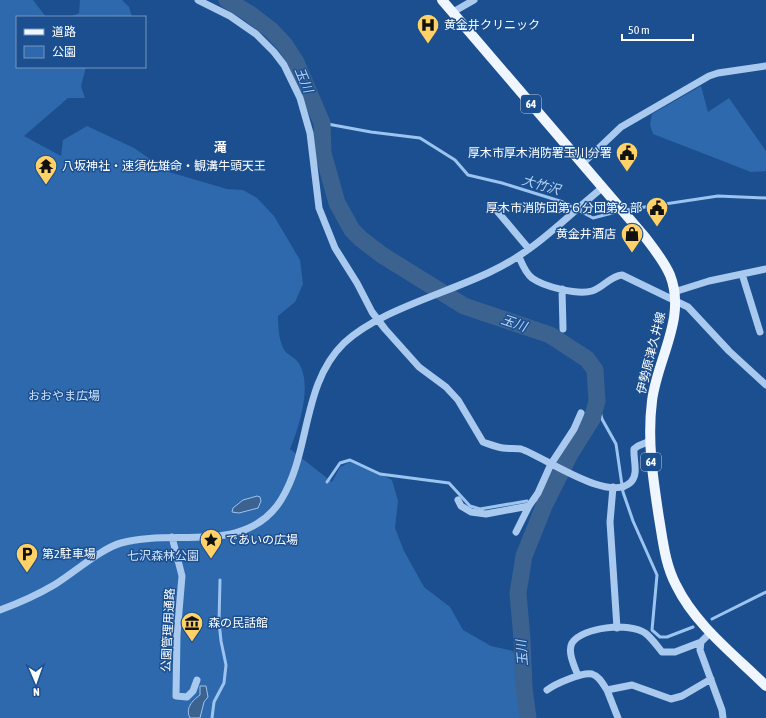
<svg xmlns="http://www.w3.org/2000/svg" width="766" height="718" viewBox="0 0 766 718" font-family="'Asap Condensed','Noto Sans JP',sans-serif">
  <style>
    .green { fill: #2e69ad }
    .water { fill: #3c6290; stroke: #9cc4f0 }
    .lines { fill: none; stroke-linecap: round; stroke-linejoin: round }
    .stream { stroke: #9cc4f0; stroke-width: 3 }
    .river { stroke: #3c6290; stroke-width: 17 }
    .minor { stroke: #a9c9ee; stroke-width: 7 }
    .major { stroke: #f0f6ff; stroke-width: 10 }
    .labels { text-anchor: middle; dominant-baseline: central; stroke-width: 3; stroke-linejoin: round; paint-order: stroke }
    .shield { fill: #1b4f8f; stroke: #bbcadd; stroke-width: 1 }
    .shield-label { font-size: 11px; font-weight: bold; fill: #fff }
    .poi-label { font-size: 12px; fill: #fff; stroke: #1b4f8f; text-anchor: start }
    .street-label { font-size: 12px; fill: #fff; stroke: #1b4f8f }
    .park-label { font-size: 12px; fill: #cfe3fa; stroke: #1b4f8f }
    .water-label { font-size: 13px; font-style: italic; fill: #b5d3f5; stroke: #1b4f8f }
    .neighbourhood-label { font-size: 13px; font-weight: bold; fill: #fff; stroke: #1b4f8f }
  </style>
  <rect width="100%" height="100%" fill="#1b4f8f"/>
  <path class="green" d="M0 0H33L46 17H17V67H86L81 86 85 98H68L24 136 61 156 63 140 87 126 134 148 169 172 227 189 243 190 257 198 274 216 300 260 303 284 295 302 278 316C278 326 279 343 285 351 288 355 294 357 297 361 314 381 299 428 290 449L332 482 340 467 354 460 392 480 398 501 395 528 404 551 424 587 450 607 463 630 491 646 513 651 520 669 526 718H0Z
    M80 0H122L129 7 132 17H70L79 13Z
    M701 86 708 112 729 98 766 151V171L751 172 653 134 650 125 652 114Z"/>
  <path class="water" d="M257 496 260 497 261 501 258 508 239 513 232 512 233 508 243 500Z
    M200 686H206L208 697 204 702 200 718H190C185 708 192 701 200 695Z"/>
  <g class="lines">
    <path class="stream" d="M322 123 371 132 420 138 455 160 468 175 502 183 563 202 593 218 620 211
      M625 210 718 196 766 198
      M597 401 602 419 616 444 623 492 633 521 657 575 652 630 660 637H667L693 627
      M327 482 340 463 350 460 380 474 449 483 470 506 480 509 527 501
      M538 501 545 503
      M712 619 766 592
      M212 718 214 702 224 683 226 665 221 641 219 622 220 580"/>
    <path class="river" d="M227 0 250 14 271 30 285 45 296 62 322 123 323 153 337 203 352 230 361 239 382 255 464 306 550 335 587 359 595 370 597 401 592 419 570 454 544 506 524 556 518 593 522 639 524 688 528 718"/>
    <path class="minor" d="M198 0 230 16 256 34 274 52 284 65 300 98 310 133 319 208 335 248 357 283 372 312 385 329 419 367 446 387 458 400 483 442C489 444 496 447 503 448 509 449 516 448 521 449 543 456 609 504 631 482 639 474 633 459 634 449L638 446 650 441
      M453 12 474 0
      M582 164 621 127 709 76 718 73 766 66
      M492 205 529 249
      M519 257C522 264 526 274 532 278 544 287 578 295 592 291 603 288 610 276 622 275L688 307 729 351 766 385
      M742 274 760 332
      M562 289 563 329
      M674 292 709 281 766 269
      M613 487 610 522 617 628
      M458 500 461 506 471 512 486 514 529 506
      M516 532 529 506 538 493 551 464 574 429 581 413
      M172 537 182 576 177 635 176 696 187 697 193 691 197 680
      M0 610C19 603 37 595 54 585 72 574 102 548 121 543 174 528 246 556 281 500 311 452 301 385 344 343 379 310 448 293 492 271 535 251 566 217 602 188
      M711 632 701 642 700 650 722 710 723 718
      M578 676C575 667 567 652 572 643 582 627 630 622 645 633 651 637 657 646 662 652H675L701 642
      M547 690C555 684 582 672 592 674 599 676 603 684 607 690L632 685 671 699 682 696 711 679
      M607 690 618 718"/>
    <path class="major" d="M442 0 645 237C654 249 664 261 670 275 687 318 657 359 652 401 647 440 653 479 659 518 663 541 665 564 676 585 696 626 735 655 766 686"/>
  </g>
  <defs>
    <g id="hospital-pin" transform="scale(1.15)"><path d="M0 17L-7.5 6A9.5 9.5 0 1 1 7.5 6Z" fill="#ffd166" stroke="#1b4f8f"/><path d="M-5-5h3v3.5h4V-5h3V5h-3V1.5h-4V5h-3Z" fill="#111"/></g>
    <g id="civic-pin" transform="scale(1.15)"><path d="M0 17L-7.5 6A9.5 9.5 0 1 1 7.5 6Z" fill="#ffd166" stroke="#1b4f8f"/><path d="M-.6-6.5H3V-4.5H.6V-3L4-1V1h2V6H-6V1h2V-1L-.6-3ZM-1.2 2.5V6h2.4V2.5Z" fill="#111"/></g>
    <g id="temple-pin" transform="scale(1.15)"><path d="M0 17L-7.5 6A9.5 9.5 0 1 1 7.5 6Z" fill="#ffd166" stroke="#1b4f8f"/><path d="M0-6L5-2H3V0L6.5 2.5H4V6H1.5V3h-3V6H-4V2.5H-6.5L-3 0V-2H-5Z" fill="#111"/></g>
    <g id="shop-pin" transform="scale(1.15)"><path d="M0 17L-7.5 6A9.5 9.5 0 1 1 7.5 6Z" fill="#ffd166" stroke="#1b4f8f"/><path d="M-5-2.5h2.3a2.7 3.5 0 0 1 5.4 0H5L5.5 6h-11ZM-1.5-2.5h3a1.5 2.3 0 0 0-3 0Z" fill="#111"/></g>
    <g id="sight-pin" transform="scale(1.15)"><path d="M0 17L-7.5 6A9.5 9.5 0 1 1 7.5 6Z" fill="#ffd166" stroke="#1b4f8f"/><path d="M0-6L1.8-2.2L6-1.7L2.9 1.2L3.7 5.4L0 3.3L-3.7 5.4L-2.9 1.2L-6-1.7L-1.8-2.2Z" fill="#111"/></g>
    <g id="parking-pin" transform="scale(1.15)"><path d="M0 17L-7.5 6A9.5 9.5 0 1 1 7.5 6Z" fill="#ffd166" stroke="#1b4f8f"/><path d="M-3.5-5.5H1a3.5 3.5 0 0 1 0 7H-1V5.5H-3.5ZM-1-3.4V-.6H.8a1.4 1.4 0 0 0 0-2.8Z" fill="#111"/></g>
    <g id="museum-pin" transform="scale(1.15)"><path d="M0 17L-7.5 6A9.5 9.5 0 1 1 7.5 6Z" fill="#ffd166" stroke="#1b4f8f"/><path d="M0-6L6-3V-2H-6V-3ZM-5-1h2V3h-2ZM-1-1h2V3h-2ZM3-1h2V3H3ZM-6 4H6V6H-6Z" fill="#111"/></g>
  </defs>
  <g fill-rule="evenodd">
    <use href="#hospital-pin" x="428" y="25"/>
    <use href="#civic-pin" x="627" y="153"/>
    <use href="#temple-pin" x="46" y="166"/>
    <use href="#civic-pin" x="657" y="208"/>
    <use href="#shop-pin" x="632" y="234"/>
    <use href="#sight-pin" x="211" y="540"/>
    <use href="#parking-pin" x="27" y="554"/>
    <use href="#museum-pin" x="192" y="623"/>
  </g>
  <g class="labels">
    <g class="shield">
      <rect x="521" y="95" width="20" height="18" rx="3"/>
      <rect x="641" y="453" width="20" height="18" rx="3"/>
    </g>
    <g class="shield-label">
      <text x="531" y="104">64</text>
      <text x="651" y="462">64</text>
    </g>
    <g class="poi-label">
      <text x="444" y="25">黄金井クリニック</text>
      <text x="612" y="153" text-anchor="end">厚木市厚木消防署玉川分署</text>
      <text x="62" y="166">八坂神社・速須佐雄命・観溝牛頭天王</text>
      <text x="642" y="208" text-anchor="end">厚木市消防団第６分団第２部</text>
      <text x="616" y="234" text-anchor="end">黄金井酒店</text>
      <text x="226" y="540">であいの広場</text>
      <text x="42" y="554">第2駐車場</text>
      <text x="208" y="623">森の民話館</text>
    </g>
    <g class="street-label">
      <text transform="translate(651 353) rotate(-76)">伊勢原津久井線</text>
      <text transform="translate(168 630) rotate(-87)">公園管理用通路</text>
    </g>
    <g class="park-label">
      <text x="64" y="396">おおやま広場</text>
      <text x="163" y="556">七沢森林公園</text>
    </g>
    <g class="water-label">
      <text transform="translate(304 80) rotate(67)">玉川</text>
      <text transform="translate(541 185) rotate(16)">大竹沢</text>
      <text transform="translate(514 323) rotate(19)">玉川</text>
      <text transform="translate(522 653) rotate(-95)">玉川</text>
    </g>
    <g class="neighbourhood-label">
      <text x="220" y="147">滝</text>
    </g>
  </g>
  <rect x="16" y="16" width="130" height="52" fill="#1b4f8f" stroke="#7695bc"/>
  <rect x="24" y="29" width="20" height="6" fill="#f0f6ff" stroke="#7695bc"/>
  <text x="52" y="36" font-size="12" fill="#ffffff">道路</text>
  <rect x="24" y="46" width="20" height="12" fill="#2e69ad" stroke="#7695bc"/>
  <text x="52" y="56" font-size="12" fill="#ffffff">公園</text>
  <g transform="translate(36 682) rotate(178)" stroke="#1b4f8f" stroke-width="3" paint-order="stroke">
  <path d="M0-3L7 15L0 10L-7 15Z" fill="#ffffff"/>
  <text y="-6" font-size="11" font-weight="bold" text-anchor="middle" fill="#ffffff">N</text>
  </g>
  <path d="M622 34v6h71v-6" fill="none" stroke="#ffffff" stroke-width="2"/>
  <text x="628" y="34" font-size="12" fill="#ffffff" stroke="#1b4f8f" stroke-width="3" paint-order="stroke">50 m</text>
</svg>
